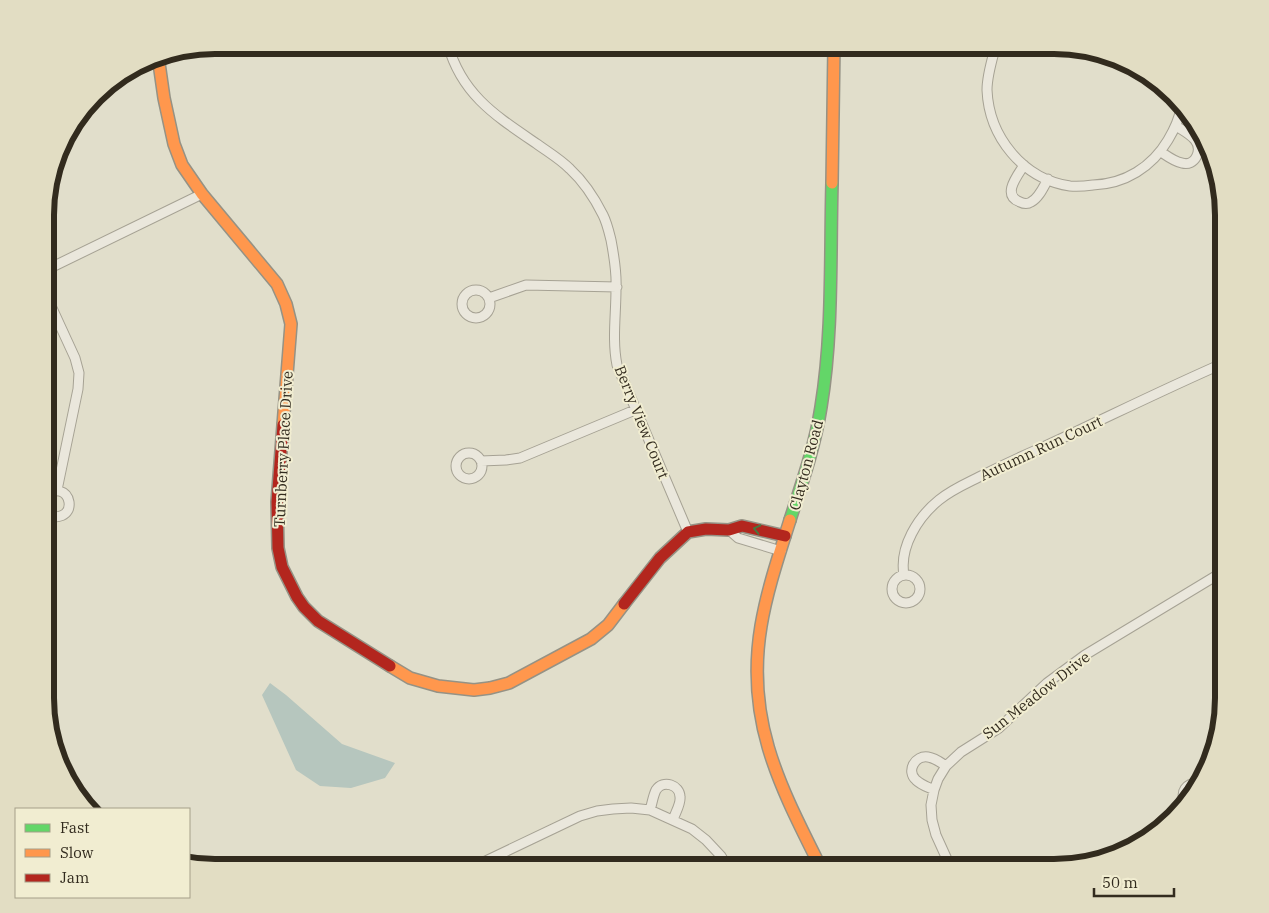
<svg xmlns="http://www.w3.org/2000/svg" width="1269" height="913" viewBox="0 0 1269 913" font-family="'IBM Plex Serif',serif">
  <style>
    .water { fill: #b6c6be }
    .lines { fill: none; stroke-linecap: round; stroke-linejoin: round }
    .street-casing { stroke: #a6a294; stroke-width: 11 }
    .fast-casing { stroke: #959285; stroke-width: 14 }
    .slow-casing { stroke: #959285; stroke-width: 14 }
    .jam-casing { stroke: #959285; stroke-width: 14 }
    .street { stroke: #eae7dc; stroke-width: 9 }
    .fast { stroke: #63d668; stroke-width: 11 }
    .slow { stroke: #ff974d; stroke-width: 11 }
    .jam { stroke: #b3261e; stroke-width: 11 }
    .oneway { stroke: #48783f }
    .labels { text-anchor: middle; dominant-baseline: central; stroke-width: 4; stroke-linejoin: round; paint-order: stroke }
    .street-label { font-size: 15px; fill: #322b1e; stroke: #f1edd1 }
    .rim { fill: none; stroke: #322b1e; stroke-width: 6 }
  </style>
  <rect width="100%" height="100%" fill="#e1decb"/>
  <path class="water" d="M270 683 286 695 342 744 395 763 385 778 351 788 320 786 296 770 262 695Z"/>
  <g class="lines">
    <g class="street-casing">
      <path id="street" d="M448 45C462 95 496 116 537 144 548 152 560 159 570 169 583 181 595 199 603 215 607 223 609 232 611 240 614 256 617 273 616 289 616 315 612 340 617 365L688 532
        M996 45C992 60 987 75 987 90 989 137 1023 179 1070 186 1078 187 1086 186 1093 185 1125 184 1152 167 1168 140 1174 130 1179 120 1181 108
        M1161 152C1167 156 1175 162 1182 163 1195 167 1203 150 1195 140 1190 134 1182 130 1176 126
        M1024 165C1018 175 1001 195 1020 202 1024 204 1028 204 1031 202 1039 198 1044 186 1048 179
        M46 270 202 194
        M462 304a14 14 0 1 1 28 0a14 14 0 1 1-28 0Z
        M46 295 75 358 79 373 78 389 57 490
        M489 298 526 285 617 287
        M456 466a13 13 0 1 1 26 0a13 13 0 1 1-26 0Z
        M481 461 506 460 520 458 635 410
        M46 494C55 488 67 490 69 502 71 516 56 520 46 514
        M729 530 738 538 781 551
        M904 575C899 547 918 517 939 500 951 490 965 484 979 477 999 467 1020 457 1041 448 1102 420 1162 390 1224 363
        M892 589a14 14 0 1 1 28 0a14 14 0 1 1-28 0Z
        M934 790C928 787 921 785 916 780 906 771 915 755 928 757 935 758 940 762 946 766
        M1186 804C1179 792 1186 782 1200 783
        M650 810C652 804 653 796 656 790 663 779 680 785 680 797 681 804 675 813 673 820
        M1074 864 1081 860 1101 857
        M471 868 580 816 597 811 613 809 631 808 650 810 692 829 706 840 721 856 728 868
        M951 868 936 835 932 820 931 805 934 790 938 779 946 766 961 752 999 728 1047 683 1085 655 1224 571"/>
    </g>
    <g class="fast-casing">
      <path id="fast" d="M790 520C802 483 815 446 821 407 833 334 830 257 832 183"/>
    </g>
    <g class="slow-casing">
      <path id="slow" d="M158 56 164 98 174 144 182 165 202 194 277 284 286 304 291 324 283 425
        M832 183 834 45
        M790 520C779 555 767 590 761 626 745 721 780 786 821 868
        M390 666 410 678 438 686 474 690 490 688 509 683 591 639 608 625 624 604"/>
    </g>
    <g class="jam-casing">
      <path id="jam" d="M283 425 277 502 278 548 282 567 297 597 304 607 318 621 390 666
        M624 604 660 558 688 532 706 529 729 530 742 526 785 536"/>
    </g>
    <use href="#street" class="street"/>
    <use href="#fast" class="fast"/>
    <use href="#slow" class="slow"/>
    <use href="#jam" class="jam"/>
  </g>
  <defs><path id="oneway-chevron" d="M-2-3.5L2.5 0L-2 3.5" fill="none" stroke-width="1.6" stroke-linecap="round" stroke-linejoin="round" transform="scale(1.25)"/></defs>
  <use class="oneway" href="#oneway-chevron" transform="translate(757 529) rotate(-167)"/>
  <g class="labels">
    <g class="street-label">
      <text transform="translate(642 422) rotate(68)">Berry View Court</text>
      <text transform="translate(1041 448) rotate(-25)">Autumn Run Court</text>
      <text transform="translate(283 449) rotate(-87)">Turnberry Place Drive</text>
      <text transform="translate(806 465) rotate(-75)">Clayton Road</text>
      <text transform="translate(1036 695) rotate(-38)">Sun Meadow Drive</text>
    </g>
  </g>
  <path d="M0 0H1269V913H0ZM215 54H1054A161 161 0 0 1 1215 215V698A161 161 0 0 1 1054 859H215A161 161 0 0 1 54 698V215A161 161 0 0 1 215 54Z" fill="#e2ddc3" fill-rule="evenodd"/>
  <path class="rim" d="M215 54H1054A161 161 0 0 1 1215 215V698A161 161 0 0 1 1054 859H215A161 161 0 0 1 54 698V215A161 161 0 0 1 215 54Z"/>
  <rect x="15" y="808" width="175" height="90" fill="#f1edd1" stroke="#a59f89"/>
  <rect x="25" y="824" width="25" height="8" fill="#63d668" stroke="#a59f89"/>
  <text x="60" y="833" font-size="15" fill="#322b1e">Fast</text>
  <rect x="25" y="849" width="25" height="8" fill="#ff974d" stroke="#a59f89"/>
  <text x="60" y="858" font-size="15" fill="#322b1e">Slow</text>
  <rect x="25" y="874" width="25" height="8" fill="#b3261e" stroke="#a59f89"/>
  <text x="60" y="883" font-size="15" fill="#322b1e">Jam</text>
  <path d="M1094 888v8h80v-8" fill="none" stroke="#322b1e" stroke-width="2.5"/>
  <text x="1102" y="888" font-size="15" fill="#322b1e" stroke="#f1edd1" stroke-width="4" paint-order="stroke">50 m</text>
</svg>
